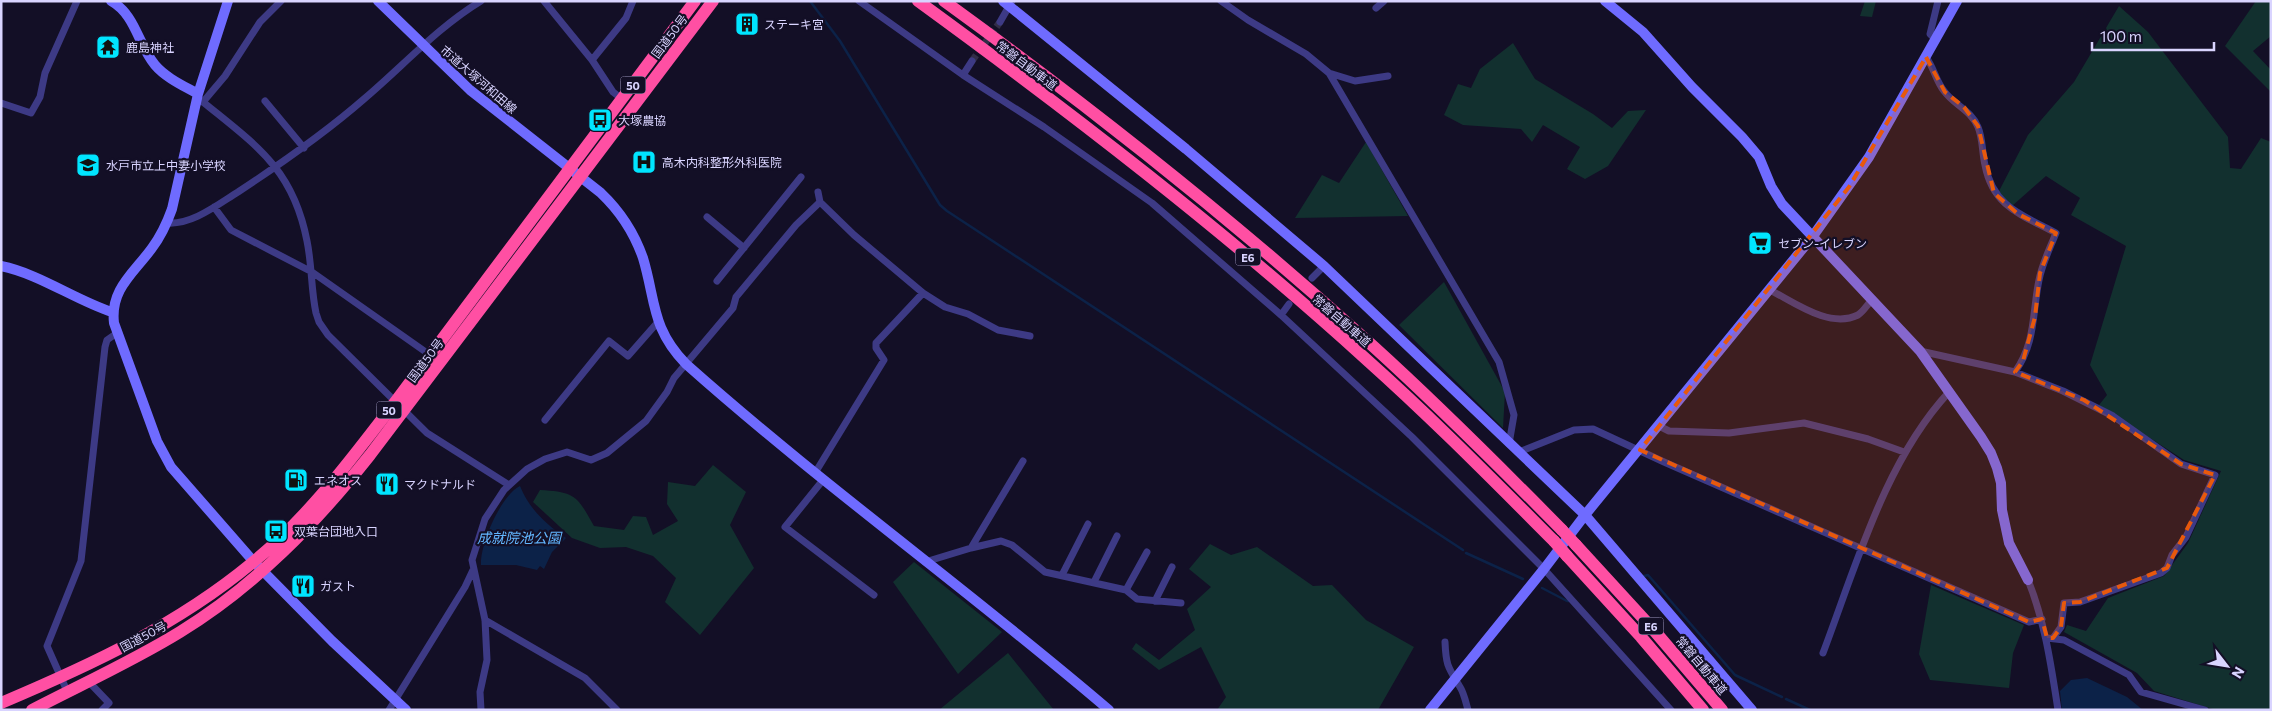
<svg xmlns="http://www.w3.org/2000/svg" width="2272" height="711" viewBox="0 0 2272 711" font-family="Commissioner,'Noto Sans JP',sans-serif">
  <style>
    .green { fill: #12302f }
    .water { fill: #0c2248 }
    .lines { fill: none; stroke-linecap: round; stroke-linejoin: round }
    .stream { stroke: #0c2248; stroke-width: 2.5 }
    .street-tunnel { stroke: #312d47; stroke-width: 7; stroke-dasharray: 7 3.5; stroke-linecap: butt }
    .street { stroke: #3d3a85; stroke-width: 7 }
    .secondary { stroke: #6f6bff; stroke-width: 10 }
    .highway { stroke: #ff4fa3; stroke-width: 12 }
    .highway-bridge { stroke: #ff4fa3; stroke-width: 12 }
    .marked { fill: #e8590c; fill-opacity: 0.2; stroke: #e8590c; stroke-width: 4; stroke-dasharray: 10 6; stroke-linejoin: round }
    .labels { text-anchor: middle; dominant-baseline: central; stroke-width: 4.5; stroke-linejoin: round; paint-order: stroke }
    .shield { fill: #130f26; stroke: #9e99be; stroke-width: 1 }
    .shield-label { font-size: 11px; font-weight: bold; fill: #d9d4ff }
    .poi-label { font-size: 12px; fill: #d9d4ff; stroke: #130f26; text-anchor: start }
    .street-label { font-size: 12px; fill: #d9d4ff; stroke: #130f26 }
    .water-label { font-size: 14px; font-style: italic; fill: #62b6ff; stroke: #130f26 }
  </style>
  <rect width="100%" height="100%" fill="#130f26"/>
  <path class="green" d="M1865 1H1876L1872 17 1860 16Z
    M2256 1H2271V36L2253 51 2271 70V92L2225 46Z
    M2119 6 2148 32 2228 137 2230 168 2241 169 2261 138 2271 142V710H2216L2154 691 2137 673 2064 632 2067 625 2086 631 2108 598 2164 576 2188 543 2221 471 2184 460 2099 405 2107 395 2090 365 2126 246 2071 215 2080 198 2046 176 2012 206 1998 193 2028 135 2074 82Z
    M1513 43 1535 79 1593 114 1612 128 1628 111 1646 110 1608 166 1585 179 1567 169 1580 147 1543 125 1532 142 1521 129 1463 125 1444 115 1458 84 1471 88 1480 69Z
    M1366 142 1408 216 1295 218 1322 175 1339 183Z
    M1444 282 1505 392 1503 428 1399 325Z
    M713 465 746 492 730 525 754 568 700 635 665 602 676 578 653 556 626 547 600 548 572 538 533 502 540 490C576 492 577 496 594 526L624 530 633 516 646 517 653 535 678 521 667 504 668 482 695 486Z
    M1210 544 1231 555 1257 547 1313 586 1332 585 1366 620 1414 647 1378 710H1217L1226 697 1201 647 1159 670 1132 649 1136 643 1159 660 1195 630 1187 609 1211 587 1189 569Z
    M914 562 1002 632 958 674 893 582Z
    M1931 585 2024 625 2013 653 2009 688 1930 680 1919 654Z
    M1008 653 1054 710H939Z"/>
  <path class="water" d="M520 486C529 509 546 524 566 538L552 552 544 569 540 566 537 570 516 565H481C480 544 501 495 520 486Z
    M2087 678 2127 697 2143 710H2062L2060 691 2071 680Z"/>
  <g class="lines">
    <path class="stream" d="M810 1 840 41 940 205 947 211 1463 550
      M1466 553 1523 579
      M1644 576 1648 575 1735 675 1782 697
      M1542 588 1567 601H1569
      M1786 699 1810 710"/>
    <path class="street-tunnel" d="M972 61 1000 22"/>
    <path class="street" d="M544 1 592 60 613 92 622 99
      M859 1 963 75 1044 127 1152 203 1281 315 1412 437 1544 569 1671 710
      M1221 1 1248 20 1306 54 1329 73 1499 362 1514 415 1509 444
      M1376 8 1384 1
      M1000 22 1012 1
      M1936 40 1930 34 1938 1
      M1926 57C1934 68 1936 81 1944 91 1954 105 1971 110 1978 127 1983 139 1982 153 1985 165 1993 207 2022 215 2056 233 2050 248 2042 264 2039 280 2032 314 2036 342 2015 372
      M592 60 626 18 633 1
      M1329 73 1355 81 1388 76
      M963 75 972 61
      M196 101 203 102C257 146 293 169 307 241 312 265 311 290 316 313L319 322 328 335 427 433 509 485
      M265 101 304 148
      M203 102 225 76 260 22 281 1
      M1 103 31 113 40 97 45 73 77 1
      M818 192 820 202 854 235 923 293 945 307 968 314 998 330 1030 336
      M214 207 231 230 312 272 430 355
      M707 217 744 248
      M167 223C192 225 217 205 238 192 282 163 325 133 364 99 403 66 438 27 481 1
      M1312 278 1324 266
      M717 281 801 177
      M1770 290C1794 302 1829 329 1858 315 1863 312 1867 305 1871 301
      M1281 315 1289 304
      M1920 351 2015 372 2063 391 2113 416 2181 464 2215 475 2186 537 2172 555 2167 568 2161 573 2080 602 2064 603 2061 627 2053 638
      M545 420 609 341 628 356 657 323
      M1659 426 1669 431 1729 433 1804 423 1868 439 1904 452
      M1519 452 1574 430 1593 429 1664 462 2029 622 2042 619
      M815 473 884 360 876 348V343L923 293
      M823 480 785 527 874 595
      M971 548 1001 541 1012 545 1045 572 1126 590 1137 599 1181 603
      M925 562 971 548 1023 461
      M1062 575 1088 524
      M2028 580C2045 622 2051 665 2058 710
      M1094 582 1117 536
      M1126 590 1147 552
      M1155 601 1172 567
      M485 620 585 678 617 710
      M2047 638 2064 640 2129 675 2141 692 2205 710
      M1445 642C1446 666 1448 667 1460 687 1464 693 1466 703 1468 710
      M1823 653C1856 566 1885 461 1949 392
      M88 681 109 703 102 710
      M67 691 47 646 81 561 105 347 107 340 117 333
      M389 710 465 587 473 570
      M481 710 480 692 487 660 485 620 472 560 485 519 504 490 527 469 545 459 567 452 591 460 607 453 646 421 667 392 674 378 733 308 736 297 796 225 820 202"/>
    <path class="secondary" d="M111 1C136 15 138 45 155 65 166 78 184 86 198 94
      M228 1 198 94 172 209C167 223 161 236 152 248 134 273 110 289 114 323L157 441 171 467 254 562 332 641 406 710
      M378 1 470 90 601 193C621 212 634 232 643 258 656 301 651 328 686 364 822 485 970 591 1109 710
      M1003 1 1186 149 1324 266 1585 515 1752 710
      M1605 1 1643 32 1692 87 1742 137 1759 157 1771 186 1782 204 1920 351 1981 437 1991 453 1997 468 2001 483 2002 510 2009 543 2028 580
      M1 266C40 274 75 300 112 312
      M1430 710 1544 569 1585 515 1813 236 1869 157 1957 1"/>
    <path class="highway" d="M918 1C1073 114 1225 231 1367 360 1432 418 1493 480 1554 541
      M944 1C1093 109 1238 224 1374 347 1439 406 1501 468 1562 530
      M1576 545 1652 628 1722 710
      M1567 556 1641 637 1703 710
      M1 703C91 665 177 625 252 563 309 517 352 458 396 401L695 1
      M32 710C82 684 133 661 180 632 255 586 316 523 370 455L713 1"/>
    <path class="highway-bridge" d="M1562 530 1576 545
      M1554 541 1567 556"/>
  </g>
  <path class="marked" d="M1926 57 1945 92 1964 107 1978 126 1994 193 2018 214 2056 233 2040 273 2035 317 2023 361 2015 372 2084 400 2181 464 2215 475 2167 568 2080 602 2064 603 2061 627 2053 638H2047L2042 619 2029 622 1640 450 1849 187Z"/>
  <defs>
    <g id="building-square" transform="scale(1.25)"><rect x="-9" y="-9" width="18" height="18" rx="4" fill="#00e5ff" stroke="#130f26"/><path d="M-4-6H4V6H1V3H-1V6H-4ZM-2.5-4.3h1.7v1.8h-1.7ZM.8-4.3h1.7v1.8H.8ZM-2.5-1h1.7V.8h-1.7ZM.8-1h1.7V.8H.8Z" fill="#111"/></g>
    <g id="temple-square" transform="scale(1.25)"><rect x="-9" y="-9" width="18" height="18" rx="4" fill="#00e5ff" stroke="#130f26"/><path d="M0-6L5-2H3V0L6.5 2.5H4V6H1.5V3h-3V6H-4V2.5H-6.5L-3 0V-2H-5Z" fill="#111"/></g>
    <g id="bus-square" transform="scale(1.25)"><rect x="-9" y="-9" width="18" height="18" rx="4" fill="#00e5ff" stroke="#130f26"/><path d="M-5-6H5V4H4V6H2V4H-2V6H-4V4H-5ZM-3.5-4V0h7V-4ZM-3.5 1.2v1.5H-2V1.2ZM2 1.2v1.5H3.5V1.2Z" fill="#111"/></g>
    <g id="hospital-square" transform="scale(1.25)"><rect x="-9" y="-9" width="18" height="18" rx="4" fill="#00e5ff" stroke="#130f26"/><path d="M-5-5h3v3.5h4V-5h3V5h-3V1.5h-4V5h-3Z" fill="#111"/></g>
    <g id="school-square" transform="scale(1.25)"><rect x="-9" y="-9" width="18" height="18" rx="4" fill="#00e5ff" stroke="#130f26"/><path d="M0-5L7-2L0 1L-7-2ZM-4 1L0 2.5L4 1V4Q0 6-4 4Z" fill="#111"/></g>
    <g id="supermarket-square" transform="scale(1.25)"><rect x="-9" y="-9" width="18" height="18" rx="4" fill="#00e5ff" stroke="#130f26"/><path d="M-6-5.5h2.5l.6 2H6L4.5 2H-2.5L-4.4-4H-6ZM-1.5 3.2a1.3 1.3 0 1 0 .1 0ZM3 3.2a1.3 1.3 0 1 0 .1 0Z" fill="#111"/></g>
    <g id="fuel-square" transform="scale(1.25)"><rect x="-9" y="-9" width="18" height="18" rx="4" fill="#00e5ff" stroke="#130f26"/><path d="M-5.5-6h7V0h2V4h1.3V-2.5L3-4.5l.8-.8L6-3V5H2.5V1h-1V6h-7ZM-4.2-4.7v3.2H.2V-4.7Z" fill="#111"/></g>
    <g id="restaurant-square" transform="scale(1.25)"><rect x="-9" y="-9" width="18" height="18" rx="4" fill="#00e5ff" stroke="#130f26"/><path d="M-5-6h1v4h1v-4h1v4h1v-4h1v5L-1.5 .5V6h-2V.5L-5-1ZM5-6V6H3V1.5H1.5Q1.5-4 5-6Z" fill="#111"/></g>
  </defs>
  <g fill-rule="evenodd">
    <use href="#building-square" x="747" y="24"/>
    <use href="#temple-square" x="108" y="47"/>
    <use href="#bus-square" x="600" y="120"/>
    <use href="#hospital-square" x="644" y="162"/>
    <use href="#school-square" x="88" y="165"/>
    <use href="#supermarket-square" x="1760" y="243"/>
    <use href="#fuel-square" x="296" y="480"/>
    <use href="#restaurant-square" x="387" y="484"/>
    <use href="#bus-square" x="276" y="531"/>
    <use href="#restaurant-square" x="303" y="586"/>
  </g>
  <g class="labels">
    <g class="shield">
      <rect x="620.5" y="76.5" width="25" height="17" rx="4"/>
      <rect x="1235.5" y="248.5" width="25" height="17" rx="4"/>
      <rect x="376.5" y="401.5" width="25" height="17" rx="4"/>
      <rect x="1638.5" y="617.5" width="25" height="17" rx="4"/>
    </g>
    <g class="shield-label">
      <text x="633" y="85">50</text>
      <text x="1248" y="257">E6</text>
      <text x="389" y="410">50</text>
      <text x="1651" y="626">E6</text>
    </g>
    <g class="poi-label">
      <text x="764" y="24">ステーキ宮</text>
      <text x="126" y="47">鹿島神社</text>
      <text x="618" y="120">大塚農協</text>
      <text x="662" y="162">高木内科整形外科医院</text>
      <text x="106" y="165">水戸市立上中妻小学校</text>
      <text x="1778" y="243">セブン-イレブン</text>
      <text x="314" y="480">エネオス</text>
      <text x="404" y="484">マクドナルド</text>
      <text x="294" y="531">双葉台団地入口</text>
      <text x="320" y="586">ガスト</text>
    </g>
    <g class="street-label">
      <text transform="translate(669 36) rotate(-53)">国道50号</text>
      <text transform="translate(1027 65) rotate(37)">常磐自動車道</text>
      <text transform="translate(479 79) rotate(41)">市道大塚河和田線</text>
      <text transform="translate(1342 320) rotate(41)">常磐自動車道</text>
      <text transform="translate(425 360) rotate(-53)">国道50号</text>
      <text transform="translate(143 636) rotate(-28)">国道50号</text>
      <text transform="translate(1702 665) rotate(50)">常磐自動車道</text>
    </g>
    <g class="water-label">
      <text x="519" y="537">成就院池公園</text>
    </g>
  </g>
  <rect width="2272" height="711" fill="none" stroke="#d9d4ff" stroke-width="5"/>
  <g transform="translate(2227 666) rotate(121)" stroke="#130f26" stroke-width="4" paint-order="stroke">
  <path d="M0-4L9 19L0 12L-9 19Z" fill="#d9d4ff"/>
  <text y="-8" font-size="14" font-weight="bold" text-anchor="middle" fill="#d9d4ff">N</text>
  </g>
  <path d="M2092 42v8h122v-8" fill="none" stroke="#d9d4ff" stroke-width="2.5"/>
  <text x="2100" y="42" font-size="15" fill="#d9d4ff" stroke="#130f26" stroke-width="4" paint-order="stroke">100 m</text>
</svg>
